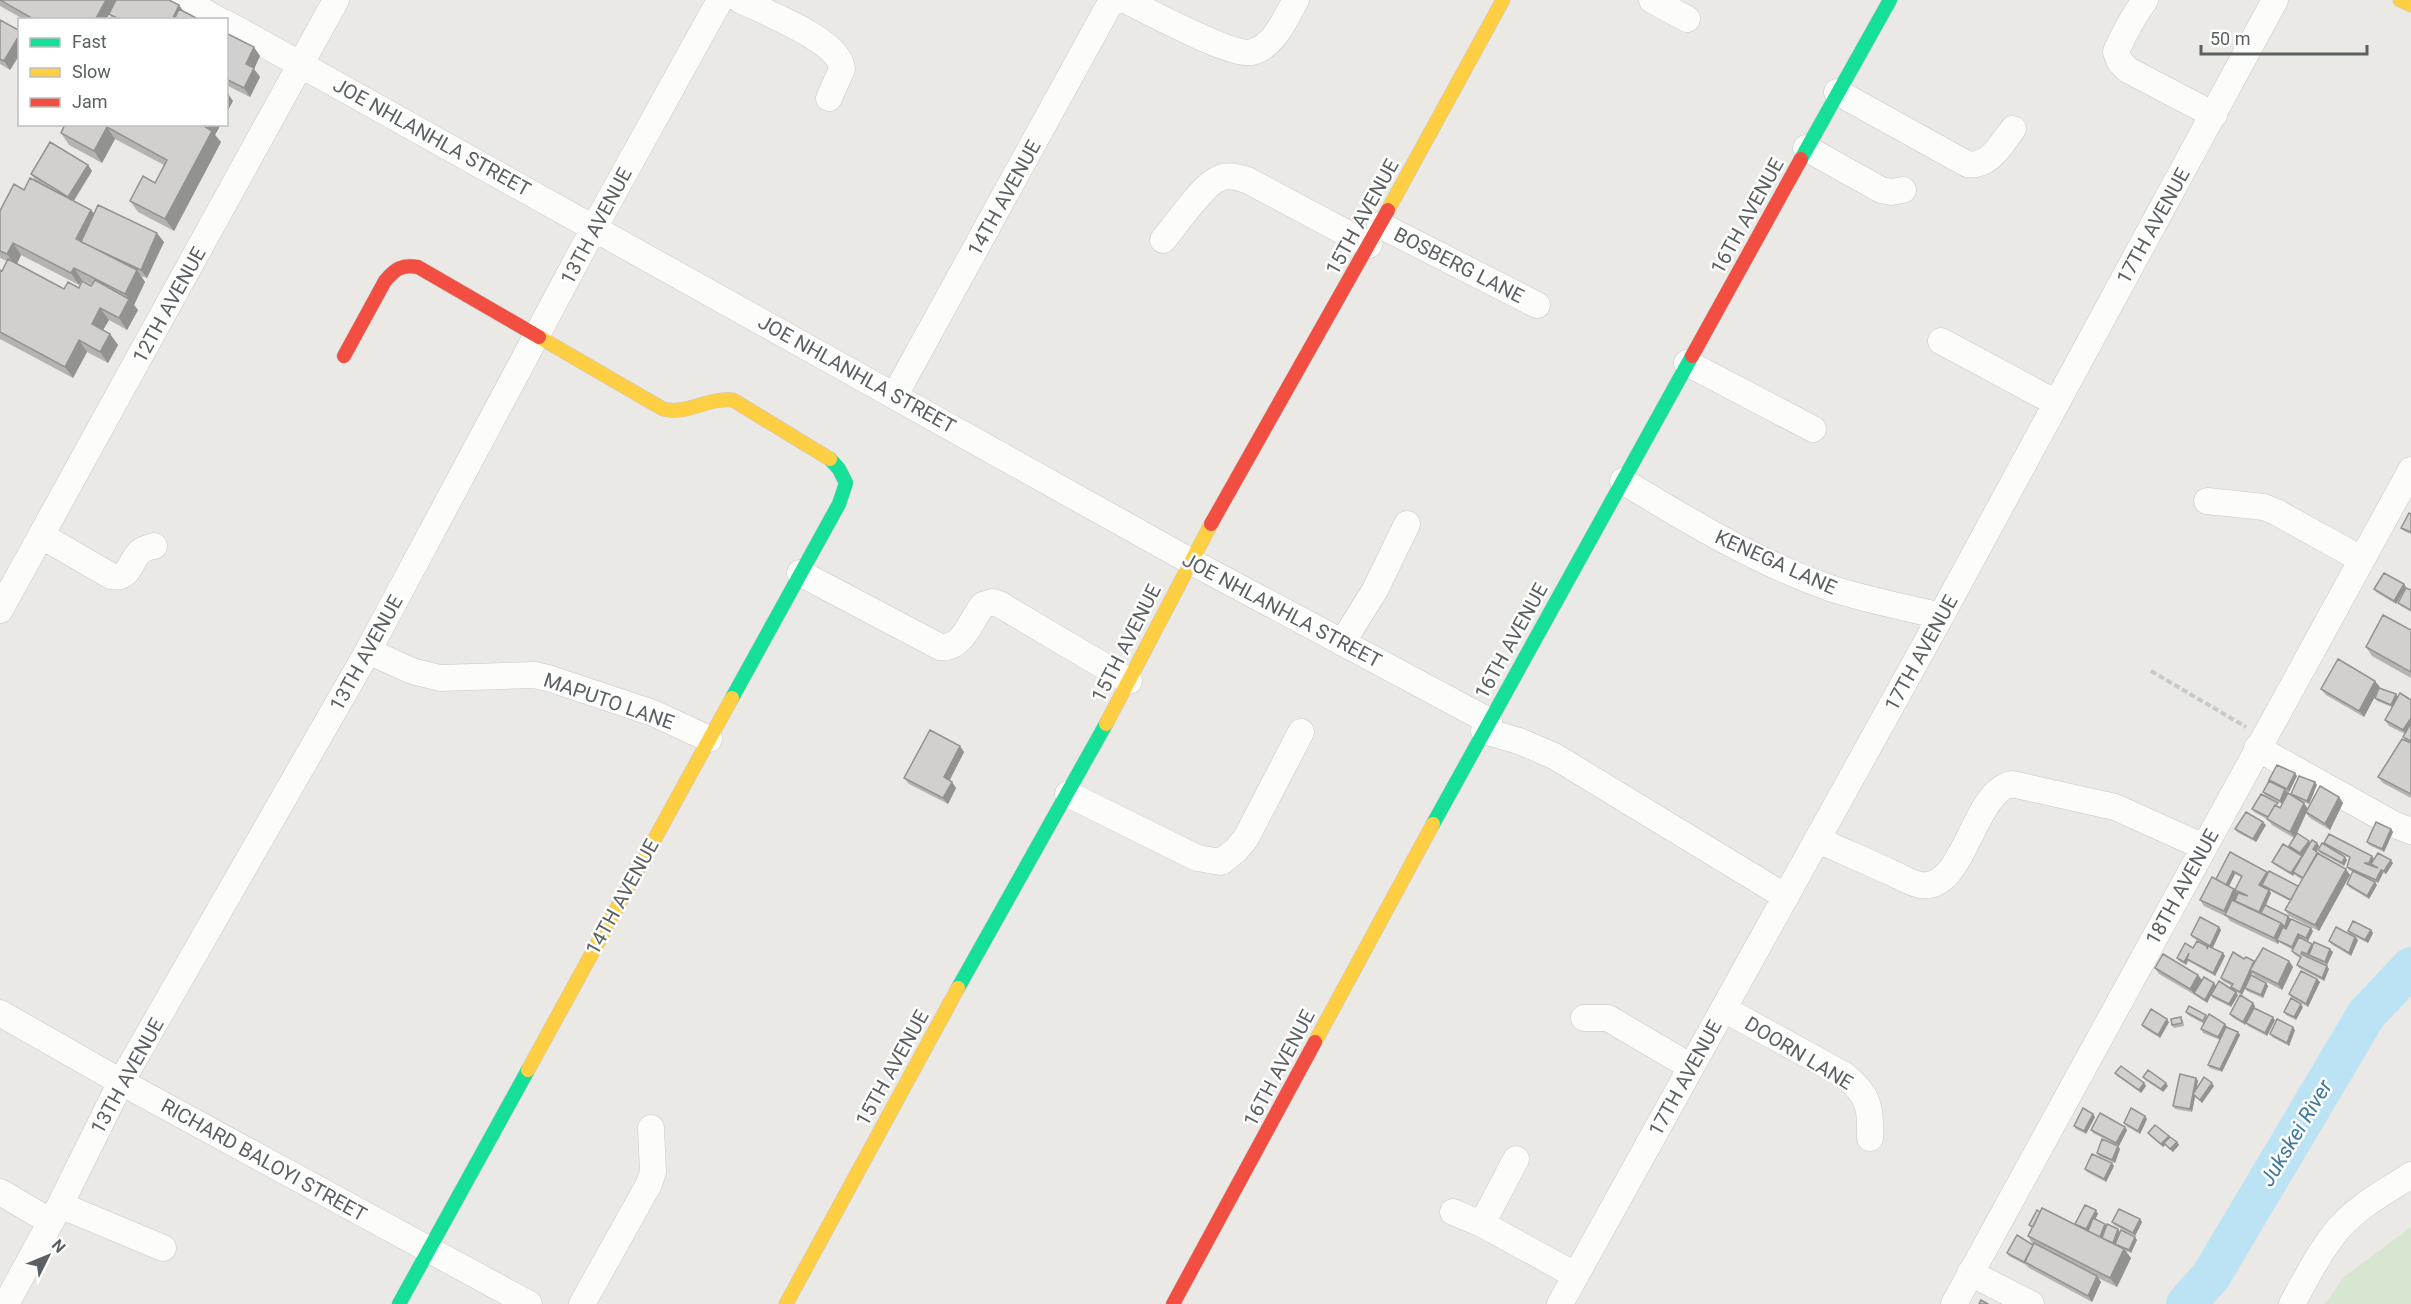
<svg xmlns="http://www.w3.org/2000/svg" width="2411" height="1304" viewBox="0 0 2411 1304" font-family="Roboto,sans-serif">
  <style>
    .green { fill: #d6e6d1 }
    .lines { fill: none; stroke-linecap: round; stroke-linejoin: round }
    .river { stroke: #bbe3f4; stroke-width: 40 }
    .street-casing { stroke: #c7c8c7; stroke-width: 27 }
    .fast-casing { stroke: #c7c8c7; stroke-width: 15 }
    .slow-casing { stroke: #c7c8c7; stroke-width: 15 }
    .jam-casing { stroke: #c7c8c7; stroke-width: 15 }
    .path { stroke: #c6cbc8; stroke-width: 4; stroke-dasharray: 6 3; stroke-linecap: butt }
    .street { stroke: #fcfcfb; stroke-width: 26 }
    .fast { stroke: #16e098; stroke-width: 14 }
    .slow { stroke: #ffcf43; stroke-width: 14 }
    .jam { stroke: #f24e42; stroke-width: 14 }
    .wall { fill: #b4b3b1; fill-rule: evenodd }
    .shaded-wall { fill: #929290 }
    .building { fill: #d1d0ce; stroke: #929290; stroke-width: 1.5 }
    .labels { text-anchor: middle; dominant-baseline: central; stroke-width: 5; stroke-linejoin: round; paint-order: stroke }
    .street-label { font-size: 20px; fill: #5b6063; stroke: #fff }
    .water-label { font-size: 21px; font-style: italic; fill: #3e779b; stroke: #fff }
  </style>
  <rect width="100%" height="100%" fill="#ebe9e5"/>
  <path class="green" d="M2411 1227V1304H2325L2344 1277Z"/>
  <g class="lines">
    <path class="river" d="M2186 1304 2211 1276 2366 1015 2411 967"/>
    <g class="street-casing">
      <path id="street" d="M183 0 219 20
        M740 0C764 12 840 40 842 69L829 98
        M1125 0C1148 11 1232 57 1252 52 1275 46 1285 18 1296 0
        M1652 0 1687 19
        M2145 0C2133 17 2124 33 2116 52L2120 62 2128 70 2214 115
        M226 23 1190 561 1489 721
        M1837 92 1967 164C1989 168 2001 144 2013 129
        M1806 148 1881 190 1891 192 1903 190
        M1380 225 1537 305
        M1163 240C1175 226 1203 185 1218 179 1228 174 1237 177 1247 180L1369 245
        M1941 341 2056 403
        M1687 363 1813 429
        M895 395 1112 0
        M1623 481C1690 522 1756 562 1830 588 1866 600 1904 607 1941 616
        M2207 501 2264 507 2276 512 2361 559
        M42 536 111 576C130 580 129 562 140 552 143 549 150 547 154 546
        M800 573 940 647C963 650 971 619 983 605L993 602 999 604 1129 681
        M0 610 336 0
        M1342 643 1375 590 1407 524
        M368 651 412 671 440 678 534 675 548 678 653 713 709 739
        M1484 731 1519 741 1554 756 1786 897
        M2257 748 2395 825 2411 831
        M1068 794 1197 858 1221 862 1236 850 1246 838 1301 732
        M1818 840C1842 851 1866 861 1890 872 1899 876 1910 883 1920 885 1965 892 1972 792 2012 784L2115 807 2204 847
        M1724 1009 1844 1075C1869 1095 1871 1107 1870 1138
        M0 1013 121 1082 529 1304
        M1584 1018H1608L1691 1067
        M0 1192 51 1222
        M60 1205 163 1248
        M1453 1212 1482 1224 1575 1275
        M1482 1224 1516 1159
        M1970 1273 2031 1304
        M6 1304 60 1205 121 1082 368 651 594 228 720 0
        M582 1304 649 1184 653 1172 651 1128
        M1560 1304 1941 616 2275 0
        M1954 1304 2411 470
        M2292 1304C2306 1278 2320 1251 2339 1228 2358 1206 2387 1191 2411 1175"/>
    </g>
    <g class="fast-casing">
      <path id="fast" d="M1801 159 1890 0
        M732 698 839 504 846 483 839 469 830 459
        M1433 824 1692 356
        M958 988 1106 724
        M399 1304 528 1070"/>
    </g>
    <g class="slow-casing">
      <path id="slow" d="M2400 0 2411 5
        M1388 210 1503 0
        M539 337 663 409C689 415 708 397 733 400L830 459
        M1106 724 1211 524
        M1315 1042 1433 824
        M528 1070 732 698
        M786 1304 958 988"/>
    </g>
    <g class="jam-casing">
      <path id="jam" d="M344 356 385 281C395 269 402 264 418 267L539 337
        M1692 356 1801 159
        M1211 524 1388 210
        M1173 1304 1315 1042"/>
    </g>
    <path class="path" d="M2151 671 2246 727"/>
    <use href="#street" class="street"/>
    <use href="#fast" class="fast"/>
    <use href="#slow" class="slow"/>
    <use href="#jam" class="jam"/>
  </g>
  <path class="wall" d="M0 0 179 5 183 11 200 20H113L109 14 106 20H25L0 6Z
    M0 20 20 31V54L10 70 0 64Z
    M226 33 260 56 254 69 260 77 250 97 226 85Z
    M65 124H221L215 135 221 142 174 231 138 212 130 201 155 183 164 165 115 139 102 163 69 145 61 133Z
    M88 165 92 171 74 201 91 210 94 214 164 242 147 278 141 276 145 282 134 305 138 310 127 330 109 320 103 330 110 334 118 345 108 363 87 352 73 378 0 339V270L2 271 7 261 0 258V211L24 190 41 184 35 180 31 174ZM21 255 79 285 82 280 92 285 91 286 64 289 17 264Z
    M2411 514V534L2404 531 2401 528Z
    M2404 584 2406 587 2396 604 2376 592 2374 589Z
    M2411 590V612L2401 606 2398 603Z
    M2411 630V678L2372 656 2366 647Z
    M2380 687 2364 717 2326 695 2321 689Z
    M2396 694 2398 697 2411 700V798L2383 783 2378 777 2406 741 2403 737 2405 734 2389 726 2385 720 2392 707 2377 701 2375 698Z
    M964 752 950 780 956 788 948 804 909 784 904 778Z
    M2297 776 2289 792 2286 790 2288 792 2282 804 2265 795 2263 792 2271 782 2269 780Z
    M2315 782 2317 785 2309 804 2298 800 2308 809 2339 797 2343 803 2330 830 2310 818 2306 813 2297 833 2311 843H2317L2319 846 2316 851 2319 853 2350 875 2319 931 2289 916 2285 910 2290 901 2269 890 2271 893 2266 906 2291 919 2289 924 2313 931 2308 941 2313 945 2333 952 2327 965 2311 958 2309 956V957L2329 969 2324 981 2299 968 2297 965 2300 958 2294 954 2292 951 2293 950 2279 942 2278 944 2230 921 2227 917 2204 906 2200 900 2216 879 2230 852 2268 874 2298 886 2302 880 2294 874 2293 876 2275 865 2272 862 2301 855 2291 849 2289 846 2294 838 2272 825 2267 819 2254 812 2252 809 2280 806 2279 807 2280 808 2292 796 2291 794ZM2235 874 2241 877 2235 890 2238 893V894L2229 886Z
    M2266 825 2256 842 2237 832 2235 829Z
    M2391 829 2393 832 2384 852 2369 845 2367 842Z
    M2324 843 2372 856 2374 859 2393 863 2386 874 2383 873 2378 883 2365 877 2377 885 2369 899 2349 887 2347 884 2353 872 2349 870 2347 867 2350 858 2328 847 2347 860 2344 866 2320 853 2318 850 2326 846Z
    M2219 927 2221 930 2213 948 2223 953 2225 956 2215 976 2188 961 2186 965 2179 961 2177 958 2208 946 2193 938 2191 935Z
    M2371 930 2373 933 2368 943 2356 937 2358 940 2351 956 2331 944 2329 941 2350 934 2348 931Z
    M2244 959 2254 961H2289L2293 967 2282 990 2255 976 2252 973 2251 975 2268 986 2263 998 2247 991 2245 988 2248 982 2242 995 2233 990 2231 987 2232 986 2223 981 2221 978Z
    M2155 968 2214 983 2216 986 2238 995 2231 1007 2213 998 2211 995 2207 1003 2196 996 2195 994V995L2159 974Z
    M2317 979 2320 982 2308 1007 2291 997 2289 994Z
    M2253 1003 2255 1006 2254 1008 2275 1020 2267 1036 2248 1026 2246 1023 2251 1013 2245 1025 2232 1017 2230 1014Z
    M2303 1007 2296 1020 2286 1015 2284 1012Z
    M2186 1012 2206 1015 2207 1017 2227 1027 2240 1035 2222 1072 2210 1068 2208 1065 2220 1040 2203 1033 2201 1029 2204 1024 2188 1015Z
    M2183 1020 2184 1026 2174 1028 2172 1025Z
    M2169 1022 2160 1038 2144 1028 2142 1025Z
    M2295 1030 2289 1046 2272 1037 2270 1034Z
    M2115 1073 2144 1083 2146 1086 2141 1093 2117 1076Z
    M2143 1077 2168 1086 2163 1092 2145 1080Z
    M2196 1078 2198 1081 2196 1090 2214 1086 2202 1103 2195 1097 2192 1112 2175 1109 2173 1106Z
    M2093 1114 2095 1117 2086 1134 2076 1129 2074 1126Z
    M2147 1119 2140 1134 2126 1126 2124 1123Z
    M2125 1127 2127 1130 2119 1146 2093 1133 2091 1130Z
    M2148 1133 2170 1137 2177 1142 2179 1145 2173 1152 2165 1145 2163 1147 2150 1136Z
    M2118 1146 2120 1149 2115 1163 2099 1156 2097 1153Z
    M2114 1166 2106 1182 2087 1172 2085 1169Z
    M2098 1214 2095 1219 2107 1226 2120 1232 2135 1237 2137 1240 2131 1253 2126 1251 2131 1258 2117 1287 2098 1278 2101 1282 2092 1302 2029 1268 2026 1265 2009 1256 2007 1253 2033 1245 2028 1236 2032 1229 2029 1225H2076Z
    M2140 1219 2142 1222 2135 1236 2114 1225 2112 1222Z"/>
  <path class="shaded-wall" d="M106 0H117L106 20H95Z
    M179 5 185 14 182 20H172Z
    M20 34V54L10 70 4 61Z
    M254 47 260 56 254 69 260 77 250 97 244 88 246 64Z
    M227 92 233 101 226 114V93Z
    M210 124H221L215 135 221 142 174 231 165 219Z
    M107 127 115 139 102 163 94 151Z
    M88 165 92 171 72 203 68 197Z
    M91 210 100 221 88 245 76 239Z
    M157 233 164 242 147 278 141 270Z
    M13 243 21 255 16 266 7 254Z
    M74 268 82 280 79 285 71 273Z
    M137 270 145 282 134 305 138 310 127 330 119 318 129 300 125 294Z
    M100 308 109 320 100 335 92 324Z
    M110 334 118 345 108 363 100 352Z
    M79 340 87 352 73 378 65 367Z
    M2404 584 2406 587 2396 604 2394 601Z
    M2375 681 2380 687 2364 717 2359 711Z
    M2396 694 2398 697 2393 708 2391 705Z
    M2411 718V730L2408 736 2403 730Z
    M960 746 964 752 948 783 944 777Z
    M2295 773 2297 776 2289 792 2287 789Z
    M952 782 956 788 948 804 943 798Z
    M2315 782 2317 785 2309 804 2307 801Z
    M2285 789 2288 792 2282 804 2280 801Z
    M2339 797 2343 803 2330 830 2325 824Z
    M2304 803 2308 809 2295 838 2290 832Z
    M2263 822 2266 825 2256 842 2253 839Z
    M2391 829 2393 832 2384 852 2382 849Z
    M2309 841 2311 844 2302 856 2300 853Z
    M2317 843 2319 846 2316 852 2313 849Z
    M2302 856 2304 859 2293 876 2291 873Z
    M2372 856 2374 859 2371 866 2369 863Z
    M2345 857 2347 860 2344 866 2342 863Z
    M2391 860 2393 863 2386 874 2384 871Z
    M2346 869 2350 875 2319 931 2315 925Z
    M2381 870 2383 873 2378 883 2376 880Z
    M2233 871 2235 874 2228 888 2226 885Z
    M2267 872 2269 875 2261 888 2259 885Z
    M2375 882 2377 885 2369 899 2367 896Z
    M2234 889 2239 895 2227 915 2224 911Z
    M2269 890 2271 893 2260 917 2258 914Z
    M2288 916 2291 919 2287 930 2285 927Z
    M2281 923 2285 929 2277 940 2279 942 2278 944 2274 938Z
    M2219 927 2221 930 2212 949 2210 946Z
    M2311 928 2313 931 2308 941 2306 938Z
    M2371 930 2373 933 2368 943 2365 940Z
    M2298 934 2300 937 2294 950 2292 947Z
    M2355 937 2358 940 2351 956 2349 953Z
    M2312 944 2314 947 2309 957 2307 954Z
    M2330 949 2333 952 2327 965 2325 962Z
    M2189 953 2187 959 2188 961 2186 965 2184 962Z
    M2223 953 2225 956 2215 976 2213 973Z
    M2289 961 2293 967 2282 990 2278 984Z
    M2327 966 2329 969 2324 981 2322 978Z
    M2250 970 2252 973 2242 995 2240 992Z
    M2198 975 2203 981 2195 995 2190 989Z
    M2317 979 2320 982 2308 1007 2306 1004Z
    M2214 983 2216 986 2207 1003 2205 1000Z
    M2266 983 2268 986 2263 998 2261 995Z
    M2236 992 2238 995 2231 1007 2229 1004Z
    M2253 1003 2255 1006 2245 1025 2243 1022Z
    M2301 1004 2303 1007 2296 1020 2294 1017Z
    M2273 1017 2275 1020 2267 1036 2265 1033Z
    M2167 1019 2169 1022 2160 1038 2158 1035Z
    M2225 1024 2227 1027 2220 1040 2218 1037Z
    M2293 1027 2295 1030 2289 1046 2287 1043Z
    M2238 1032 2240 1035 2222 1072 2220 1069Z
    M2196 1078 2198 1081 2195 1096 2193 1094 2195 1097 2192 1112 2190 1109Z
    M2144 1083 2146 1086 2141 1093 2139 1090Z
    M2166 1083 2168 1086 2163 1092 2161 1089Z
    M2212 1083 2214 1086 2202 1103 2200 1100Z
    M2093 1114 2095 1117 2086 1134 2084 1131Z
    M2145 1116 2147 1119 2140 1134 2138 1131Z
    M2125 1127 2127 1130 2119 1146 2116 1143Z
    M2169 1136 2171 1139 2163 1147 2161 1144Z
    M2177 1142 2179 1145 2173 1152 2170 1149Z
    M2118 1146 2120 1149 2115 1163 2112 1160Z
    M2112 1163 2114 1166 2106 1182 2104 1179Z
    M2096 1210 2098 1214 2088 1232 2086 1229Z
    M2140 1219 2142 1222 2135 1236 2133 1233Z
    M2105 1224 2107 1227 2101 1241 2099 1238Z
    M2118 1229 2120 1232 2115 1246 2113 1243Z
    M2135 1237 2137 1240 2131 1253 2129 1250Z
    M2124 1249 2131 1258 2117 1287 2110 1278Z
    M2097 1276 2101 1282 2092 1302 2088 1296Z"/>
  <path class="building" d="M0 0H106L95 20H35Z
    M116 0H169L179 5 172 20H121L109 14Z
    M179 9 200 20H174Z
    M0 20 20 31V34L4 61 0 59Z
    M226 33 254 47 246 64 254 68 244 88 226 79Z
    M65 124H201L212 131 165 219 130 201 143 176 155 183 167 160 107 127 94 151 61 133Z
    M201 124H210L208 128Z
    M50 142 88 165 68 197 31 174Z
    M30 178 91 210 76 239 137 270 125 294 74 268 71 273 13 243 7 254 0 251V211L14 184 24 190Z
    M98 205 157 233 141 270 81 242Z
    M8 259 64 289 68 282 79 288 82 281 91 286 95 280 129 299 119 318 100 308 92 324 110 334 100 352 79 340 65 367 0 332V270L2 271Z
    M2409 513 2411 514V532L2401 528Z
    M2384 573 2404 584 2394 601 2374 589Z
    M2406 588 2411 590V610L2398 603Z
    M2383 615 2411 630V672L2366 647Z
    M2338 659 2375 681 2359 711 2321 689Z
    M2379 688 2396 694 2391 705 2375 698Z
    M2400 693 2411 700V718L2403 730 2385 720Z
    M2411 723V741L2403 737Z
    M930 730 960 746 944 777 952 782 943 798 904 778Z
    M2402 739 2411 743V794L2378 777Z
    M2277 765 2295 773 2287 789 2269 780Z
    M2299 776 2315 782 2307 801 2291 794Z
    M2269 781 2285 789 2280 801 2263 792Z
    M2320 786 2339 797 2325 824 2306 812Z
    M2288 793 2304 803 2290 832 2267 819 2275 805 2280 808Z
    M2261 794 2278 803 2276 805H2275L2268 817 2252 809Z
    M2246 812 2263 822 2253 839 2235 829Z
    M2376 822 2391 829 2382 849 2367 842Z
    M2297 833 2309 841 2300 853 2289 846Z
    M2329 834 2372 856 2369 863H2364L2378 868 2371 864 2378 853 2391 860 2384 871 2381 870 2376 880 2347 867 2350 857 2324 843Z
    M2312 840 2317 843 2313 849 2318 853 2303 878 2293 872Z
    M2322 843 2345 857 2342 863 2318 850Z
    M2283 844 2302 856 2291 873 2272 862Z
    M2230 852 2267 872 2259 885 2269 890 2259 912 2235 901 2238 893 2248 896 2235 890 2242 876 2233 871 2226 885 2216 879Z
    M2317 853 2346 869 2315 925 2285 910Z
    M2269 871 2298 886 2291 900 2262 885Z
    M2353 871 2375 882 2367 896 2347 884Z
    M2212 877 2234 889 2224 911 2200 900Z
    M2232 900 2281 923 2274 938 2225 915Z
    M2265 905 2288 916 2285 927 2281 923 2261 913Z
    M2200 917 2219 927 2210 946 2191 935Z
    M2291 919 2311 928 2306 938 2298 934 2292 947 2277 940 2283 927 2286 929Z
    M2353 921 2371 930 2365 940 2348 931Z
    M2336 927 2355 937 2349 953 2329 941Z
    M2299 937 2312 944 2307 954 2302 952 2301 954 2327 966 2322 978 2297 965 2301 957 2292 951Z
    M2197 941 2207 946V949L2208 946 2223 953 2213 973 2187 959 2189 953 2184 962 2177 958 2185 943 2193 948Z
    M2314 942 2330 949 2325 962 2309 955Z
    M2263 948 2289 961 2278 984 2250 970Z
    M2233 952 2244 959 2246 957 2254 961 2240 992 2231 987 2233 984 2221 978Z
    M2163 954 2198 975 2190 989 2155 968Z
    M2301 971 2317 979 2306 1004 2289 994Z
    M2251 975 2266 983 2261 995 2245 988Z
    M2204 977 2214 983 2205 1000 2194 993Z
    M2219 981 2236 992 2229 1004 2211 995Z
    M2240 995 2253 1003 2243 1022 2230 1014Z
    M2291 998 2301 1004 2294 1017 2284 1012Z
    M2189 1006 2206 1015 2203 1021 2186 1012Z
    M2254 1008 2273 1017 2265 1033 2246 1023Z
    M2151 1009 2167 1019 2158 1035 2142 1025Z
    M2209 1014 2225 1024 2218 1037 2201 1029Z
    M2181 1017 2182 1023 2172 1025 2171 1019Z
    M2277 1019 2293 1027 2287 1043 2270 1034Z
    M2226 1027 2238 1032 2220 1069 2208 1065Z
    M2121 1066 2144 1083 2139 1090 2115 1073Z
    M2148 1070 2166 1083 2161 1089 2143 1077Z
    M2180 1074 2196 1078 2190 1109 2173 1106Z
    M2204 1077 2212 1083 2200 1100 2193 1094Z
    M2083 1108 2093 1114 2084 1131 2074 1126Z
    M2131 1108 2145 1116 2138 1131 2124 1123Z
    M2100 1113 2125 1127 2116 1143 2091 1130Z
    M2155 1125 2169 1136 2161 1144 2148 1133Z
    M2170 1137 2177 1142 2170 1149 2164 1143Z
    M2102 1139 2118 1146 2112 1160 2097 1153Z
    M2092 1154 2112 1163 2104 1179 2085 1169Z
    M2085 1205 2096 1210 2086 1229 2075 1224Z
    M2042 1208 2124 1249 2110 1278 2028 1236Z
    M2119 1209 2140 1219 2133 1233 2112 1222Z
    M2037 1210 2040 1212 2033 1227 2029 1225Z
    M2093 1218 2105 1224 2100 1237 2088 1231Z
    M2107 1224 2118 1229 2113 1243 2102 1238Z
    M2121 1230 2135 1237 2129 1250 2115 1244Z
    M2017 1235 2033 1245 2024 1262 2007 1253Z
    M2034 1243 2097 1276 2088 1296 2025 1262Z
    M1981 1300 1988 1304H1979Z"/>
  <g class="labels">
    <g class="street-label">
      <text transform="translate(432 137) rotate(29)">JOE NHLANHLA STREET</text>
      <text transform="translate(1004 198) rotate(-61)">14TH AVENUE</text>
      <text transform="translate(1747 216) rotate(-61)">16TH AVENUE</text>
      <text transform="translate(1362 217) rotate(-61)">15TH AVENUE</text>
      <text transform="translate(596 226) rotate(-62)">13TH AVENUE</text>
      <text transform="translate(2153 226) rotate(-61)">17TH AVENUE</text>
      <text transform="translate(1459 265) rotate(27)">BOSBERG LANE</text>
      <text transform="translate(169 305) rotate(-61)">12TH AVENUE</text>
      <text transform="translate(857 374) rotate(29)">JOE NHLANHLA STREET</text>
      <text transform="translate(1776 562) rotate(24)">KENEGA LANE</text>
      <text transform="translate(1282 610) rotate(28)">JOE NHLANHLA STREET</text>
      <text transform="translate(1511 641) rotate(-61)">16TH AVENUE</text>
      <text transform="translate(1126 643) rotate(-63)">15TH AVENUE</text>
      <text transform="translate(366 653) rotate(-61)">13TH AVENUE</text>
      <text transform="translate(1921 653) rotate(-61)">17TH AVENUE</text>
      <text transform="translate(609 701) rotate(19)">MAPUTO LANE</text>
      <text transform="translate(2182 887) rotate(-61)">18TH AVENUE</text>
      <text transform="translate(622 897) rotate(-61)">14TH AVENUE</text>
      <text transform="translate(1799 1053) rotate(31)">DOORN LANE</text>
      <text transform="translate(892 1068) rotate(-61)">15TH AVENUE</text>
      <text transform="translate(1279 1068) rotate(-62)">16TH AVENUE</text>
      <text transform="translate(127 1076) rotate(-61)">13TH AVENUE</text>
      <text transform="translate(1685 1078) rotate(-61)">17TH AVENUE</text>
      <text transform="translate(264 1160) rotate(29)">RICHARD BALOYI STREET</text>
    </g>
    <g class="water-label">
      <text transform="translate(2296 1133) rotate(-59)">Jukskei River</text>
    </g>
  </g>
  <rect x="18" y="18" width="210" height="108" fill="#ffffff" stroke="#bdbfc1" stroke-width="1.5"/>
  <rect x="30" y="38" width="30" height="9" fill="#16e098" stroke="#bdbfc1" stroke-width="1.5"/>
  <text x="72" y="48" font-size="18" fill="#5b6063">Fast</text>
  <rect x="30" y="68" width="30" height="9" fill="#ffcf43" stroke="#bdbfc1" stroke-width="1.5"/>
  <text x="72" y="78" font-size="18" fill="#5b6063">Slow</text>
  <rect x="30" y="98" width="30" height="9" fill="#f24e42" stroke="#bdbfc1" stroke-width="1.5"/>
  <text x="72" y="108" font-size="18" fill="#5b6063">Jam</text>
  <g transform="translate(48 1256) rotate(47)" stroke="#ffffff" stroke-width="4.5" paint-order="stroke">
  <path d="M0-4.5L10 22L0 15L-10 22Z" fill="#5b6063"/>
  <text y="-9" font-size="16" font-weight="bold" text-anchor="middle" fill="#5b6063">N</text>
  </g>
  <path d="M2201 45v9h166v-9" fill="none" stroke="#5b6063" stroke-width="3"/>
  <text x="2210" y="45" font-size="18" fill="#5b6063" stroke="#ffffff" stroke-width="4.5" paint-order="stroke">50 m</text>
</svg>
